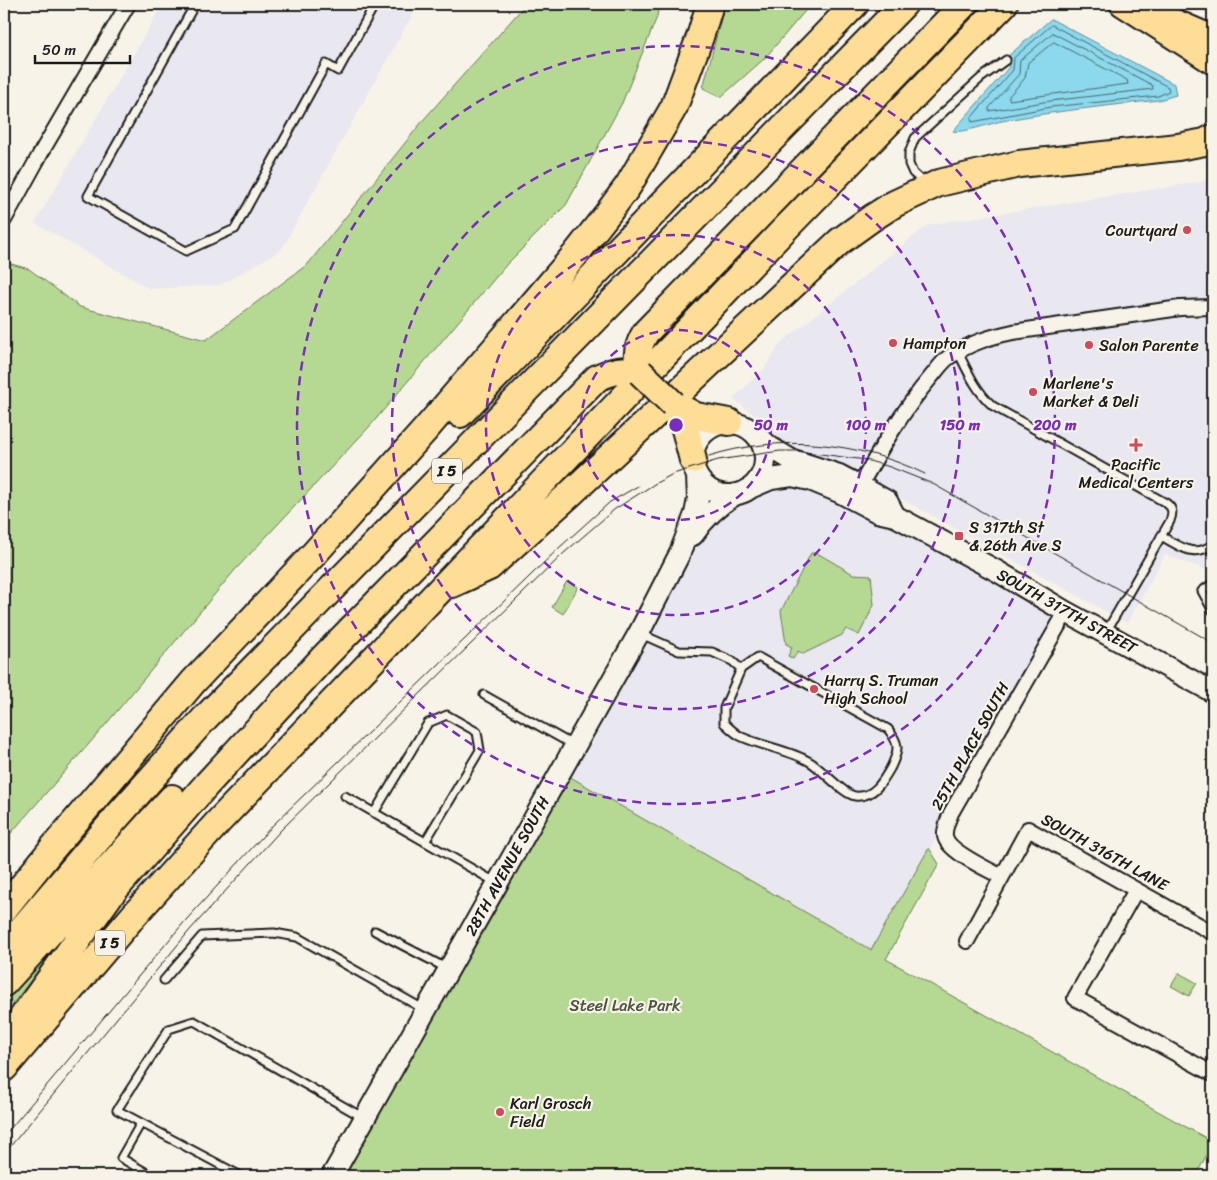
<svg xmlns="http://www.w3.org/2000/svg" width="1217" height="1180" viewBox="0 0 1217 1180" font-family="Sriracha,sans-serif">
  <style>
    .built { fill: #e9e7ef }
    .green { fill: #b5d892; stroke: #687a57 }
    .water { fill: #8cd8ec; stroke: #5f8d99 }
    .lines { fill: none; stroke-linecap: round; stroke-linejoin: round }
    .shore { stroke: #49676f; stroke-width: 1 }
    .lane-casing { stroke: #1c1c1c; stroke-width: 11 }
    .street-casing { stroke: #1c1c1c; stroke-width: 18 }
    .secondary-casing { stroke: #1c1c1c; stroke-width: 24 }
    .primary-casing { stroke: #1c1c1c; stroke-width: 26 }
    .highway-casing { stroke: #1c1c1c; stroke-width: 30 }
    .lane { stroke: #f7f3e8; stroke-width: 7 }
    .street { stroke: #f7f3e8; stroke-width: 14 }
    .secondary { stroke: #f7f3e8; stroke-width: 20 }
    .primary { stroke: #fedd96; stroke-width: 22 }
    .highway { stroke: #fedd96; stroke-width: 26 }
    .tram { stroke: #1c1c1c; stroke-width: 1 }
    .highway-bridge-casing { stroke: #1c1c1c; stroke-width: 30; stroke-linecap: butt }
    .highway-bridge { stroke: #fedd96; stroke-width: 26 }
    .ring { fill: none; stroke: #7b2cbf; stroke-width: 2.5; stroke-dasharray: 9 6 }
    .poi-dot { fill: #d1495b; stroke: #f7f3e8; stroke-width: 2 }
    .labels { text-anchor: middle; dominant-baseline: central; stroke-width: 4.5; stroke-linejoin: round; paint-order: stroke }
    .shield { fill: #f7f3e8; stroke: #5e5c59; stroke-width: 1 }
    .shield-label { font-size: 15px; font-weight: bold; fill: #1c1c1c }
    .poi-label { font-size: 16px; fill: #1c1c1c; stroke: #f7f3e8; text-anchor: start }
    .street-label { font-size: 16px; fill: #1c1c1c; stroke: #f7f3e8 }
    .park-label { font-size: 16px; fill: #4a543f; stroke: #f7f3e8 }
    .centre { fill: #7b2cbf; stroke: #f7f3e8; stroke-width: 2.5 }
    .ring-label { font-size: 15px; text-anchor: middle; font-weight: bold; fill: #7b2cbf; stroke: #f7f3e8; stroke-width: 4.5; stroke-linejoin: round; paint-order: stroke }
  </style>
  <rect width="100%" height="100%" fill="#f7f3e8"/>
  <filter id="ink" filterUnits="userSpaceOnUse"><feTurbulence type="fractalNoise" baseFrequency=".02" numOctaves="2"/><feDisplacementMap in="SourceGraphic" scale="10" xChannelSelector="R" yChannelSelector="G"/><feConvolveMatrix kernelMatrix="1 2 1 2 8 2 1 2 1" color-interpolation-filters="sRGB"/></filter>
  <g filter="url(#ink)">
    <path class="built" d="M163 4H418L281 250 220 285 150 289 35 223Z
      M1213 180V567L1207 570 1165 555 1127 623 833 461 789 445 777 437 759 418 733 399 764 369 781 343 928 225Z
      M771 479 843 485 1066 612 871 950 560 771 704 519Z"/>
    <path class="green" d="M526 4H659L657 17 622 103 566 205 507 264 370 426 235 570 102 729 4 841V262L29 269 80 307 206 340 308 264 425 118Z
      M725 4H811L765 58 721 97 703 88Z
      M811 553H817L853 574 871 575 874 605 859 635 846 629 842 635 803 654 798 651 793 659 788 656 792 647 786 644 781 611Z
      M567 581 578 587 563 614 552 607Z
      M560 771 871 950 929 848 939 864 886 959 1213 1142 1196 1176H332Z
      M87 907 4 1015V998L24 973Z
      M1179 973 1197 983 1189 996 1171 986Z"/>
    <path class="water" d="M1051 19 1174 84 1176 95 1159 100C1107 106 1054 111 1002 121 992 123 961 134 953 131L1009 67 1007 57Z"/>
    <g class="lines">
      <path class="shore" d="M1052 25 1168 87 1169 91 1158 96 1051 107 972 122 971 118 1013 70 1014 58Z
        M1053 33 1152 85 1153 89 1050 101 989 111V108L1019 74 1020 61Z
        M1054 42 1127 80 1128 84 1009 100V96L1025 78 1028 63Z"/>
      <g class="lane-casing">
        <path id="lane" d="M195 4 88 196 186 251 235 229 326 64 338 71 375 4
          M924 183 913 173 909 164V153L915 138 981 78 1006 60
          M958 352C968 372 976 391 993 406L1166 503C1173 508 1173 513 1170 521L1106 632
          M1161 536C1180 546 1194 559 1213 544
          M1213 583 1202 591 1213 611
          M641 634 679 651 712 652 732 661 741 669 724 708V723C730 728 735 734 742 737 764 747 790 750 810 762 822 769 844 795 855 796 874 798 883 781 891 767 899 750 900 744 888 729L758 657 741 669
          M484 695 573 745
          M345 796 497 883
          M374 813 428 723 447 715 477 732 480 750 425 842
          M375 931 448 969
          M164 980 202 936 274 933 297 937 425 1010
          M141 1123 121 1158 152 1176
          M241 1176 117 1110 169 1029 194 1021 364 1118"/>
      </g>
      <g class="street-casing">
        <path id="street" d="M4 220 42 151 128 4
          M860 486C881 448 903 410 931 377 937 370 942 362 949 357 970 343 989 337 1013 332L1180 308 1213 307
          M1002 877C989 870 947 851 945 836 944 829 948 820 951 813L1066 612
          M1136 890 1075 998 1213 1074
          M967 941 1028 829 1213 933"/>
      </g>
      <g class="secondary-casing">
        <path id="secondary" d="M693 459a36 36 0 1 1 72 0a36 36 0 1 1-72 0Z
          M757 436 770 447 790 459 839 475 860 486 887 501 895 516
          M750 488 771 479 792 476 810 480 839 492 877 512 895 516 997 571 1066 612 1213 692
          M693 535C705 517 718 505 736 494
          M332 1176 639 633 679 555 695 514 698 499 697 476"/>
      </g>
      <g class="primary-casing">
        <path id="primary" d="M1121 4 1213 63
          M1155 12 1213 37"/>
      </g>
      <g class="highway-casing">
        <path id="highway" d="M640 372C636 357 637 346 646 332L964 4
          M673 404 685 429 693 460
          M673 404 696 416 729 422
          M460 414 855 4
          M452 584 489 567 570 494 840 241 872 218 894 204 939 183 1019 164 1178 147 1205 142 1213 138
          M4 909 52 849 194 681 312 556 425 430 575 255 608 213 628 186 674 107 700 37 710 4
          M4 950 116 818 205 718 904 4
          M4 983 172 798
          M4 1043 110 895 207 784 324 657 597 378C612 371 624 368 640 372
          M4 1068 135 914 219 821 781 233 1004 4"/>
      </g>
      <use href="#lane" class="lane"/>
      <use href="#street" class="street"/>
      <use href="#secondary" class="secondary"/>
      <use href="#primary" class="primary"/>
      <use href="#highway" class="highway"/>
      <path class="tram" d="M709 456C779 434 858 441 925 474
        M4 1136 186 920 273 825 560 547 610 502 638 486
        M4 1154 190 930 281 830 564 553 615 509 656 483 673 474 718 460 780 451H798L866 460 890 467 933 484 1213 643"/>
      <g class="highway-bridge-casing">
        <path id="highway-bridge" d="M640 372 673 404"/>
      </g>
      <use href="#highway-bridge" class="highway-bridge"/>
    </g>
  </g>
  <g class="ring">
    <circle cx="676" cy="425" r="95"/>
    <circle cx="676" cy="425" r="190"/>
    <circle cx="676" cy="425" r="284"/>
    <circle cx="676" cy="425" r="379"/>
  </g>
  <g class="poi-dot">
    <circle cx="1187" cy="230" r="5"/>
    <circle cx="893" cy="343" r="5"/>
    <circle cx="1089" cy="345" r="5"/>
    <circle cx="1033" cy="392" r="5"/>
    <path d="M1133.5 437.5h5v5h5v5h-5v5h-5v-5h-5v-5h5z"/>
    <rect x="954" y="531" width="10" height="10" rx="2.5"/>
    <circle cx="814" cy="689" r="5"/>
    <circle cx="500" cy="1112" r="5"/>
  </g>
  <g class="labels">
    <g class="shield">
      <rect x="432" y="458.5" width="30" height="25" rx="4"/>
      <rect x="95" y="930.5" width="30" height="25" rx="4"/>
    </g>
    <g class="shield-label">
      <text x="447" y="471">I 5</text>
      <text x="110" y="943">I 5</text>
    </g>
    <g class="poi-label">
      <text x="1177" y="230" text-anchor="end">Courtyard</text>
      <text x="903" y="343">Hampton</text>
      <text x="1099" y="345">Salon Parente</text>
      <text x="1043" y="383">Marlene's<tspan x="1043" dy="18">Market &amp; Deli</tspan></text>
      <text x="1136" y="464" text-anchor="middle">Pacific<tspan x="1136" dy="18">Medical Centers</tspan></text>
      <text x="969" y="527">S 317th St<tspan x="969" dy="18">&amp; 26th Ave S</tspan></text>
      <text x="824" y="680">Harry S. Truman<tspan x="824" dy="18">High School</tspan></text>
      <text x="510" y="1103">Karl Grosch<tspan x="510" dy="18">Field</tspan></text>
    </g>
    <g class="street-label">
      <text transform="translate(1067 611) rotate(29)">SOUTH 317TH STREET</text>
      <text transform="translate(970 746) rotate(-61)">25TH PLACE SOUTH</text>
      <text transform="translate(1105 852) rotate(29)">SOUTH 316TH LANE</text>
      <text transform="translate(507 866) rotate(-61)">28TH AVENUE SOUTH</text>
    </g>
    <g class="park-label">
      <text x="625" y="1005">Steel Lake Park</text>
    </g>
  </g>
  <circle cx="676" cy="425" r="8" class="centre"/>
  <g class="ring-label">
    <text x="771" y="430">50 m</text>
    <text x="866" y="430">100 m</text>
    <text x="960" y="430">150 m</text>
    <text x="1055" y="430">200 m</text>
  </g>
  <rect width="1217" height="1180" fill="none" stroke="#f7f3e8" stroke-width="20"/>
  <rect x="10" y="10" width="1197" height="1160" fill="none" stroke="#1c1c1c" stroke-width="2" filter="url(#ink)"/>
  <path d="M35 55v8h95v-8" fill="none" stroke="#1c1c1c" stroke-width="2.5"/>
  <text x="42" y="55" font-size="15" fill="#1c1c1c" stroke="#f7f3e8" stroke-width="4" paint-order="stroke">50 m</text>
</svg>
